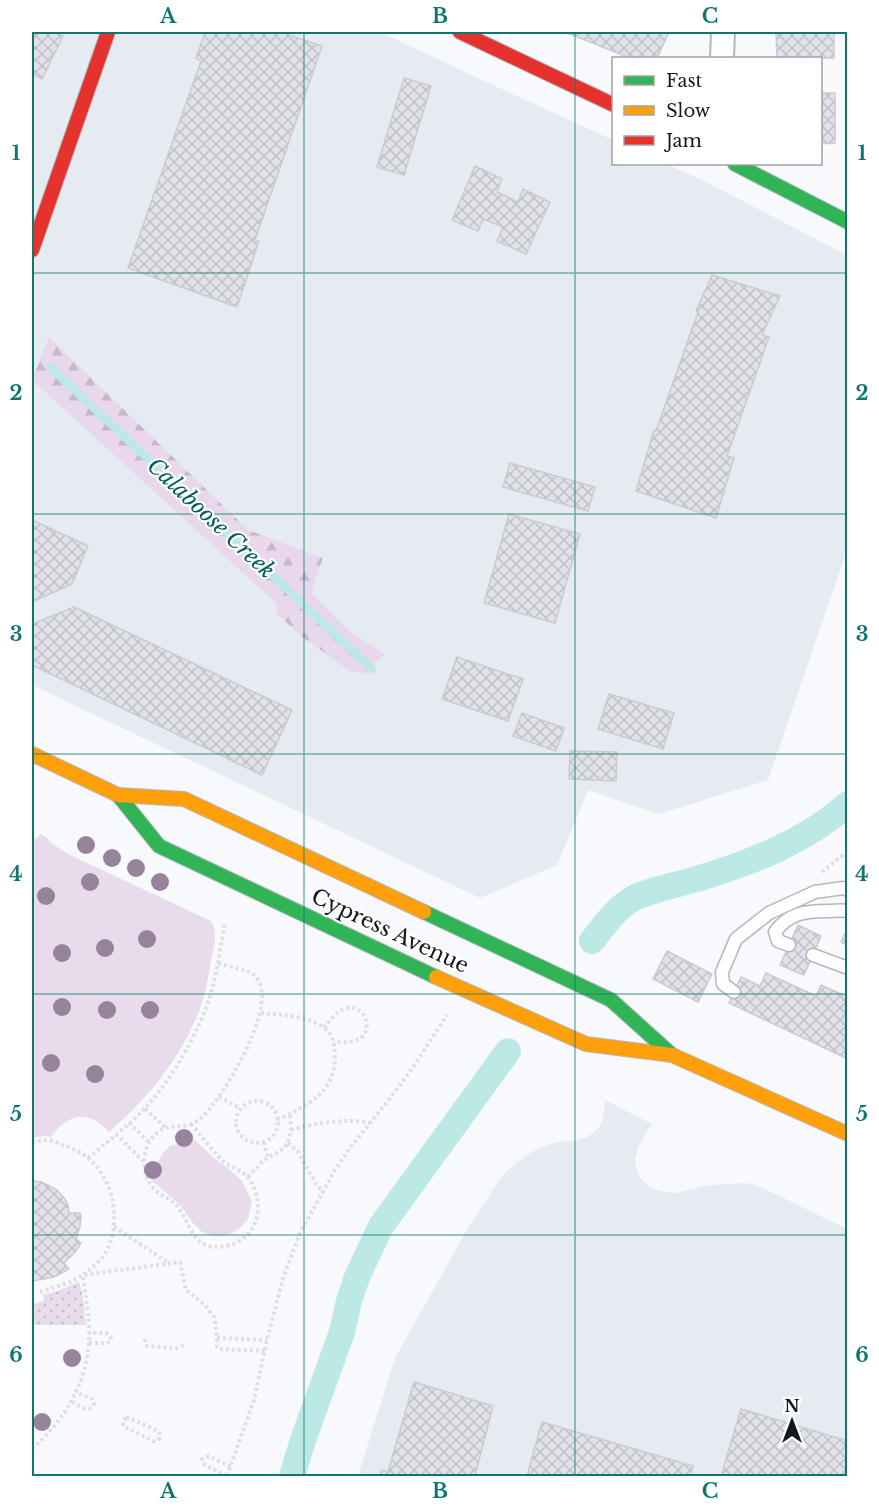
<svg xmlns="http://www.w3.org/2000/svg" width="879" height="1508" viewBox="0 0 879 1508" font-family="'Libre Baskerville',serif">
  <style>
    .built { fill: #e6ebf2 }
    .grass { fill: #e8dbec }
    .forest { fill: url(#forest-firs) }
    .garden { fill: url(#garden-dots) }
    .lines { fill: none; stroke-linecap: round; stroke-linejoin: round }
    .stream { stroke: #bce8e5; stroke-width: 8 }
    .canal { stroke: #bce8e5; stroke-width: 26 }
    .building { fill: url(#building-cross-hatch); stroke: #cacad0; stroke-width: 1.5 }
    .lane-casing { stroke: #b4b7bc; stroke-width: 15 }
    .street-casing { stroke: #b4b7bc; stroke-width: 26 }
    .fast-casing { stroke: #b4b7bc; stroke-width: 16 }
    .slow-casing { stroke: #b4b7bc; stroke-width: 16 }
    .jam-casing { stroke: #b4b7bc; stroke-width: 16 }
    .path { stroke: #dedfe0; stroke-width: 4; stroke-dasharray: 3 3; stroke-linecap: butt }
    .lane { stroke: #fefeff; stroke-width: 12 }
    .street { stroke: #fefeff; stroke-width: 22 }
    .fast { stroke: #30b455; stroke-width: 14 }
    .slow { stroke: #ff9f0a; stroke-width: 14 }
    .jam { stroke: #e5322d; stroke-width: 14 }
    .tree { fill: #98839d }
    .grid { fill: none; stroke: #0f766e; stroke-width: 1.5; stroke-opacity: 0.55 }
    .labels { text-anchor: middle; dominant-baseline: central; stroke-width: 4.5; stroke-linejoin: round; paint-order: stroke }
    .street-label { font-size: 21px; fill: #13181e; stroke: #fff }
    .water-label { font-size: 22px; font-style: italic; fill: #035d59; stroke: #fff }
    .neatline { fill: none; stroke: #0f766e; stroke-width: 2 }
    .grid-label { font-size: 20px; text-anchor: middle; font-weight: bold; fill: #0f766e }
  </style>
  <defs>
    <pattern id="forest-firs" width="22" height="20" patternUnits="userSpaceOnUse" patternTransform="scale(1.5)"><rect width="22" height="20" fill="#e8d7ed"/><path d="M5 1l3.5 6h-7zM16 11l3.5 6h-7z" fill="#c6b8cb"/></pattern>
    <pattern id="garden-dots" width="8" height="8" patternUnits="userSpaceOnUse" patternTransform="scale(1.5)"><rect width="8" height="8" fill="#e8dbec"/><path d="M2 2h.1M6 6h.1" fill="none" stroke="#c6bbca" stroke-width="1.8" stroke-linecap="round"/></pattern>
    <pattern id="building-cross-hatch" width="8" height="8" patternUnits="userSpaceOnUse" patternTransform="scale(1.5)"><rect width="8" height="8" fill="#e1e1e9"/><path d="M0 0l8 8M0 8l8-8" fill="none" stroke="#c0c0c7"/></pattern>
  </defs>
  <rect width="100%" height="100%" fill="#f7f9fc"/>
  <path class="built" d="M32 32H380L482 80 613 140 614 164H666L704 181 847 255V550L768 780 659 814 588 790 557 865 480 898 32 685Z
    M605 1100 652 1124 639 1145 635 1160 636 1168 640 1178 652 1188 660 1191 676 1193 709 1185 746 1183 763 1188 847 1229V1476H358L395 1358 468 1228 502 1176 516 1163 538 1148 557 1142 578 1140 587 1137 593 1133 599 1128 602 1122 604 1114Z"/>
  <path class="grass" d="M40 834 46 837 51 843 70 855 211 921C219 932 213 949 211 961 208 977 206 992 201 1006 182 1057 149 1097 109 1132 90 1109 67 1113 51 1137L45 1136 32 1138V836L37 839Z
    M187 1137 194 1140 203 1147 215 1159 229 1169 242 1181 252 1201 248 1219 239 1229 228 1235 214 1236 202 1232 192 1222 184 1210 177 1202 151 1180 157 1175 156 1165 162 1154 171 1145 182 1144Z"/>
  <path class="forest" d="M49 337 248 530 323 558 313 586 312 594 351 632 384 654 365 674 350 671 305 639 277 614 276 603 32 380Z"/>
  <path class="garden" d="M79 1282 82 1292 86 1325H32V1312L35 1311 33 1304 44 1301 43 1295 57 1291Z"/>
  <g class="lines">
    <path class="stream" d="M50 367 372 669"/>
    <path class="canal" d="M592 941C603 927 614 911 629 901 643 891 682 884 700 878 753 862 806 841 848 804
      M292 1476 303 1440 342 1332 349 1301 357 1277 381 1226 508 1051"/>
  </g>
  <path class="building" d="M32 32H53L63 36 42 79 32 74Z
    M205 32H280L322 46 255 240 259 241 237 307 128 268 201 61 196 58Z
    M565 32H669L657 58H630Z
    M776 32H834V58H777Z
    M820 70 821 93H835V143L820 144Z
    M404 78 431 86 404 175 377 167Z
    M475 166 502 179 497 192 518 202 523 189 550 202 526 254 497 241 503 227 483 219 478 231 452 220Z
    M712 275 780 296 762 335 769 337 727 456 734 458 716 518 636 491 654 430 656 431 698 312 696 311Z
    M510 463 595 487 588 511 503 487Z
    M509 514 580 534 555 623 484 603Z
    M32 520 88 546 72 584 32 602Z
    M74 607 292 710 262 775 32 665V624Z
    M457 657 523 679 508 721 442 699Z
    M609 694 674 713 663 749 598 729Z
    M522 713 564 728 556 751 513 736Z
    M570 751 617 752 616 781 569 779Z
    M798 925 821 936 804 975 780 965Z
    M848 928V946L841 942Z
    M667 951 712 974 698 1002 653 979Z
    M766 973 816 996 821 985 848 997V1059L729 1003 741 977 760 986Z
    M32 1181 42 1182 57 1190 65 1199 68 1205 69 1213H80L81 1216 80 1226 76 1239 81 1243 76 1251 64 1263 69 1269 54 1277 32 1281Z
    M414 1382 493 1406 475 1476H380L382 1470 388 1472Z
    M741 1409 848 1441V1476H721Z
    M542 1422 693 1466 690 1476H527Z"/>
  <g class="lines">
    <g class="lane-casing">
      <path id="lane" d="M789 945 778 941 775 932C789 913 805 911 828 911 834 911 841 910 848 911
        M813 955 848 968
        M734 992 723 984 722 972 736 939 769 913 815 892 843 888 848 890"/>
    </g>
    <g class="street-casing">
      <path id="street" d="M722 58 723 32"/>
    </g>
    <g class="fast-casing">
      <path id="fast" d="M735 164 848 222
        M118 795 159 846 436 977
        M424 912 611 1000 672 1055"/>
    </g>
    <g class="slow-casing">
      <path id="slow" d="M32 754 118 795 184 799 424 912
        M436 977 586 1044 672 1055 848 1134"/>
    </g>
    <g class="jam-casing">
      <path id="jam" d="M460 32 614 105
        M32 250 108 32"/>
    </g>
    <path class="path" d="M822 872 848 851
      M261 1013C282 1015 307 1015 324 1028 333 1035 334 1043 335 1053 336 1093 309 1104 278 1120
      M324 1028C327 1024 330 1020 333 1017 359 989 382 1033 354 1041 348 1043 340 1042 334 1042
      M219 1097 240 1108
      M236 1122a21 21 0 1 1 42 0a21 21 0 1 1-42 0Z
      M145 1109 165 1127
      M129 1123 149 1142
      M191 1124C202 1136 212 1151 224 1162 232 1168 244 1171 250 1180 265 1204 259 1238 229 1245 221 1247 213 1248 206 1245 190 1239 188 1218 177 1206 171 1199 162 1196 155 1190 143 1179 142 1158 148 1144 150 1140 154 1136 157 1133 169 1123 178 1129 191 1124 201 1120 208 1111 214 1103 231 1082 289 987 247 971L217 963
      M291 1130C312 1123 349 1118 370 1123
      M116 1134 144 1162
      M32 1142C36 1142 41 1140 45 1140 51 1140 58 1143 63 1145 72 1148 81 1152 88 1158 114 1180 122 1222 106 1252 101 1261 91 1268 83 1275 85 1292 88 1309 89 1326 92 1374 67 1419 32 1449
      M264 1142 268 1158
      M288 1143 298 1152 316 1184 323 1192
      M88 1158C107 1142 127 1127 144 1109 172 1081 203 1025 213 986 218 965 221 944 225 923
      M248 1177 263 1161 283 1149 288 1143 291 1130 290 1114
      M114 1227 169 1263
      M40 1292 68 1283 83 1275 180 1262 186 1290 205 1305 214 1317 217 1336V1347L219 1349 265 1351
      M217 1338 267 1340
      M145 1339V1343L147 1346 177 1348 182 1346 184 1342
      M89 1343H107L110 1342 111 1338 106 1333H89
      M72 1402C79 1406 90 1415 94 1403L92 1399 76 1392
      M126 1418H129L158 1431 160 1434V1438L156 1441H153L123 1426V1421Z
      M227 1476 254 1400 267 1340 283 1278 300 1233 335 1170 350 1148 391 1097 411 1070 447 1015
      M227 1476 205 1465 202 1459 209 1456 231 1467"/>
    <use href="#lane" class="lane"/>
    <use href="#street" class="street"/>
    <use href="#fast" class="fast"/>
    <use href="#slow" class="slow"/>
    <use href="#jam" class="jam"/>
  </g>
  <g class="tree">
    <circle cx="86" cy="845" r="9"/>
    <circle cx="112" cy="858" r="9"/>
    <circle cx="136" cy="868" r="9"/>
    <circle cx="90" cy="882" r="9"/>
    <circle cx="160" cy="882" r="9"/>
    <circle cx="46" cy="896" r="9"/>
    <circle cx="147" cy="939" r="9"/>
    <circle cx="105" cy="948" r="9"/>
    <circle cx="62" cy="953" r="9"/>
    <circle cx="62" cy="1007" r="9"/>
    <circle cx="107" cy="1010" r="9"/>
    <circle cx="150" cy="1010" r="9"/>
    <circle cx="51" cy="1063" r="9"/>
    <circle cx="95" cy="1074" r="9"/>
    <circle cx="184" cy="1138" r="9"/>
    <circle cx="153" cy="1170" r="9"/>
    <circle cx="72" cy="1358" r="9"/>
    <circle cx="42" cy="1422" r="9"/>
  </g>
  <path class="grid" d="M304 32V1476M575 32V1476M32 273H848M32 514H848M32 754H848M32 994H848M32 1235H848"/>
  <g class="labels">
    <g class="street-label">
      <text transform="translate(390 931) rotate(25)">Cypress Avenue</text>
    </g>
    <g class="water-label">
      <text transform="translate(211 518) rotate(43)">Calaboose Creek</text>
    </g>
  </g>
  <rect width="879" height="1508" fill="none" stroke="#ffffff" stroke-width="66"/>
  <rect x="612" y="57" width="210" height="108" fill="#ffffff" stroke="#a1a3a5" stroke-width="1.5"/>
  <rect x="624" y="76" width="30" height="9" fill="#30b455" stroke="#a1a3a5" stroke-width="1.5"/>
  <text x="666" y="87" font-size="18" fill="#13181e">Fast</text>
  <rect x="624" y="106" width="30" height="9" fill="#ff9f0a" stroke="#a1a3a5" stroke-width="1.5"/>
  <text x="666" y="117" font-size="18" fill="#13181e">Slow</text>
  <rect x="624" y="136" width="30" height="9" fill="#e5322d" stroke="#a1a3a5" stroke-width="1.5"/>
  <text x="666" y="147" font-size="18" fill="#13181e">Jam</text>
  <g transform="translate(792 1421)" stroke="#ffffff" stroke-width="4.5" paint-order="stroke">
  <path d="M0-4.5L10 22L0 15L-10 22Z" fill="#13181e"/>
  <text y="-9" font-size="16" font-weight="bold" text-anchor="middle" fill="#13181e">N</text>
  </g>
  <rect x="33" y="33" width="813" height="1442" class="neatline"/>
  <g class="grid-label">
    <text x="168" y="23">A</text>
    <text x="440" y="23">B</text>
    <text x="710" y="23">C</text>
    <text x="16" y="160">1</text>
    <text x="862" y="160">1</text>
    <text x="16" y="400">2</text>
    <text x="862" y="400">2</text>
    <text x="16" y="641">3</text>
    <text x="862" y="641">3</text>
    <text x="16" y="881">4</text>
    <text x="862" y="881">4</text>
    <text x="16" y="1121">5</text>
    <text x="862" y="1121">5</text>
    <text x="16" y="1362">6</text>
    <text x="862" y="1362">6</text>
    <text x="168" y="1498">A</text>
    <text x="440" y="1498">B</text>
    <text x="710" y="1498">C</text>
  </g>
</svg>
